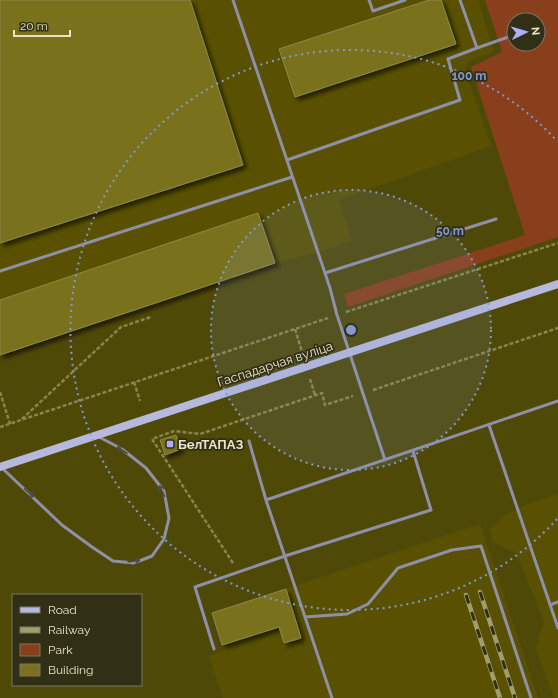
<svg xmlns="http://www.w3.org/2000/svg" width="558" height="698" viewBox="0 0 558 698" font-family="Raleway,sans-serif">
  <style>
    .built { fill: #595101 }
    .green { fill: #893f1b; fill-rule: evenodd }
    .building { fill: #79711f; stroke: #8e884d; filter: url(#shadow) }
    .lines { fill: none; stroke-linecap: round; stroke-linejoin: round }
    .path { stroke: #888450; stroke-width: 2.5; stroke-dasharray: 4 2; stroke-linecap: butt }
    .lane { stroke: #8f90a8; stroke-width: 3 }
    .secondary { stroke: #b6b8de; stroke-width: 8 }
    .rail-casing { stroke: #a19d6f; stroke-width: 4.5 }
    .rail { stroke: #312f16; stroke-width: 3; stroke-dasharray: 9; stroke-linecap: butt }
    .oneway { stroke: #4d4c42 }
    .ring { fill: none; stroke: #829ad0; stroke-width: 2; stroke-dasharray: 2 4 }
    .poi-dot { fill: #aeaefa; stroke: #312f16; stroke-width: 1.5 }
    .labels { text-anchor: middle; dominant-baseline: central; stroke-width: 3.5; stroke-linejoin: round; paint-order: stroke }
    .street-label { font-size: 13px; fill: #e8e5c7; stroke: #312f16 }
    .poi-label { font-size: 13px; font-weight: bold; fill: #e8e5c7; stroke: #312f16; text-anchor: start }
    .centre { fill: #829ad0; stroke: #312f16; stroke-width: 2 }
    .ring-label { font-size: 12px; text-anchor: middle; font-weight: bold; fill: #829ad0; stroke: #312f16; stroke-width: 3.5; stroke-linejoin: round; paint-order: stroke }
  </style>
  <defs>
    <filter id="shadow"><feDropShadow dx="3.5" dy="3.5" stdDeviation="2" flood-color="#0009"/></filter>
  </defs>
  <rect width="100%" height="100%" fill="#4f4908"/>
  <path class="built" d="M0 0H478L494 52 469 60 465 70 491 146 339 200 352 240 317 253 275 263 0 355Z
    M558 494V698H554L536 648 544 621 516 553 493 542 490 529 505 515 529 504Z
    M480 524 538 698H223L209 656 224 651 212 613 286 589Z"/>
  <path class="green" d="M485 0H558V237L348 307 344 294 525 235 471 67 502 52ZM514 20H538V44H514Z"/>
  <path class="building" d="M0 0H190L243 165 0 243Z
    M429 0H441L456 44 295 97 279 49Z
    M258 213 275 263 0 355V300Z
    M176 435 181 449 165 455 160 440Z
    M286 589 301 638 284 643 279 627 222 645 212 613Z"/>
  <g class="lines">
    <path class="path" d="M346 312 558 243
      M295 329 303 355
      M310 379 315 395
      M134 382 140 401
      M373 390 558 328
      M0 392 10 424
      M22 419 121 327 151 317
      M0 427 328 318
      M233 563 152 439 174 431 200 434 322 393 325 405 353 396"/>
    <path class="lane" d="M233 0 330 288 337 315 385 460
      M369 0 373 11 405 0
      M477 48 514 35
      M287 160 460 100 448 59 477 48 460 0
      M0 271 292 177
      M325 273 496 219
      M489 425 558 628
      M249 441 266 500 332 698
      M2 468 62 525 92 547 113 561 134 563 152 556 164 539 169 518 164 491 146 468 122 449 99 437
      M266 500 558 401
      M550 605 558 602
      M305 617 347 614 368 604 398 568 452 550 481 546 531 698
      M214 649 195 587 285 556 431 510 413 451"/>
    <path class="secondary" d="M0 467 558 284"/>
    <g class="rail-casing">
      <path id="rail" d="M480 592 515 698
        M466 595 500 698"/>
    </g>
    <use href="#rail" class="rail"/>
  </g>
  <defs><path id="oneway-shaft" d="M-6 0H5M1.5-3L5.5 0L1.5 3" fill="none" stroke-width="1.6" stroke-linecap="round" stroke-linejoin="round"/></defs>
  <g class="oneway">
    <use href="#oneway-shaft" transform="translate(122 450) rotate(-147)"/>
    <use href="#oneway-shaft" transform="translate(162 491) rotate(-116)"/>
    <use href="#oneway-shaft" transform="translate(29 493) rotate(43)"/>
    <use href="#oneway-shaft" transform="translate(134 561) rotate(-9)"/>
  </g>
  <circle cx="351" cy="330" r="140" fill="#829ad0" fill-opacity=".12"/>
  <g class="ring">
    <circle cx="351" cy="330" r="140"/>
    <path d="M557 519A280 280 0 1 1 557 141"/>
  </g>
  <rect class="poi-dot" x="166" y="440" width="8" height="8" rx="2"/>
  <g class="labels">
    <g class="street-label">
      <text transform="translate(275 364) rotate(-18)">Гаспадарчая вуліца</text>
    </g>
    <g class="poi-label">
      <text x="178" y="444">БелТАПАЗ</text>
    </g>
  </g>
  <circle cx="351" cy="330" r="6" class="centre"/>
  <g class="ring-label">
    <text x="469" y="80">100 m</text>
    <text x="450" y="235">50 m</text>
  </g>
  <rect x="12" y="594" width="130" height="92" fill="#312f16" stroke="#7a785d"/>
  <rect x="20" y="607" width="20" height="6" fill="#b6b8de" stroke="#7a785d"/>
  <text x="48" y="614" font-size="12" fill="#e8e5c7">Road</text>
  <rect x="20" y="627" width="20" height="6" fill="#a19d6f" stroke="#7a785d"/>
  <text x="48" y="634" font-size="12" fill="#e8e5c7">Railway</text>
  <rect x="20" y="644" width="20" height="12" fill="#893f1b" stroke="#7a785d"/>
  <text x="48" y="654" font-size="12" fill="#e8e5c7">Park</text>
  <rect x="20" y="664" width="20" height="12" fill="#79711f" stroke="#7a785d"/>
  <text x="48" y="674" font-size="12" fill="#e8e5c7">Building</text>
  <g transform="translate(526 32) rotate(85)"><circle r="19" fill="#312f16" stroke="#7a785d"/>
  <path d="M0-3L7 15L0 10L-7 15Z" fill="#aeaefa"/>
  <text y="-6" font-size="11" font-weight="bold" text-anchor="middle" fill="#e8e5c7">N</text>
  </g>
  <path d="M14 30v6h56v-6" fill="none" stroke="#e8e5c7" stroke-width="2"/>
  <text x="20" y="30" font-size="12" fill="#e8e5c7" stroke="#312f16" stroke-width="3" paint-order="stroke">20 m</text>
</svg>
